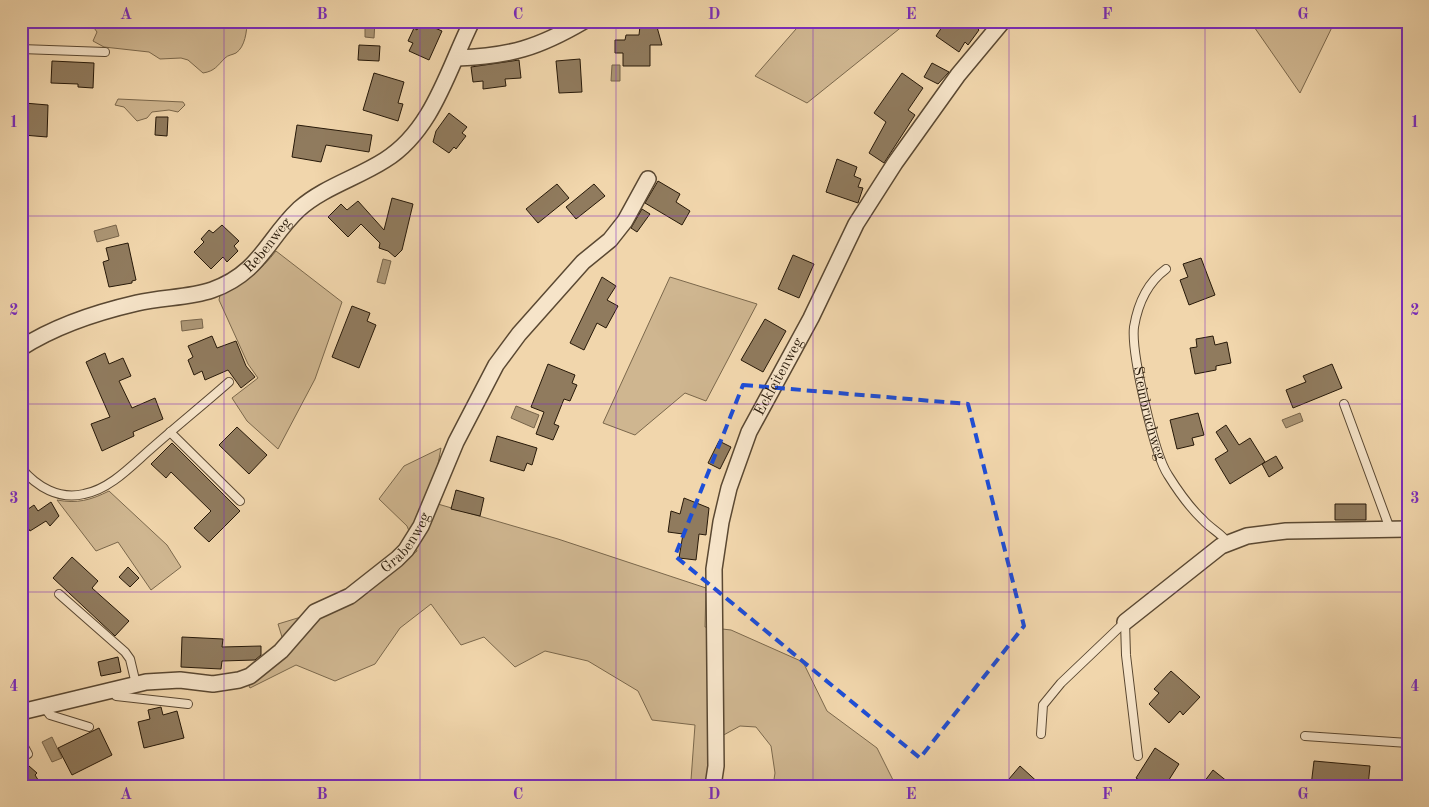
<svg xmlns="http://www.w3.org/2000/svg" width="1429" height="807" viewBox="0 0 1429 807" font-family="'Old Standard TT',serif">
  <style>
    .green { fill: #cfb690; stroke: #7b684c }
    .water { fill: #ac9675; stroke: #77644a }
    .building { fill: #907b5e; stroke: #271909 }
    .lines { fill: none; stroke-linecap: round; stroke-linejoin: round }
    .service-casing { stroke: #5a4832; stroke-width: 10 }
    .minor-casing { stroke: #5a4832; stroke-width: 18 }
    .service { stroke: #f6e4c9; stroke-width: 8 }
    .minor { stroke: #f6e4c9; stroke-width: 15 }
    .marked { fill: none; stroke: #1d4ed8; stroke-width: 4; stroke-dasharray: 10 6; stroke-linejoin: round }
    .grid { fill: none; stroke: #7b2cbf; stroke-width: 1; stroke-opacity: 0.55 }
    .labels { text-anchor: middle; dominant-baseline: central; stroke-width: 5; stroke-linejoin: round; paint-order: stroke }
    .street-label { font-size: 15px; fill: #271909; stroke: #f6e4c9 }
    .neatline { fill: none; stroke: #7b2cbf; stroke-width: 2 }
    .grid-label { font-size: 16px; text-anchor: middle; font-weight: bold; fill: #7b2cbf }
  </style>
  <rect width="100%" height="100%" fill="#f1d6ac"/>
  <filter id="stains"><feTurbulence type="fractalNoise" baseFrequency=".004" numOctaves="4"/><feColorMatrix values="0 0 0 0 .2 0 0 0 0 .09 0 0 0 0 .02 0 0 0 .5 -.17"/></filter>
  <radialGradient id="worn" r=".72"><stop offset=".6" stop-color="#630" stop-opacity="0"/><stop offset="1" stop-color="#630" stop-opacity=".3"/></radialGradient>
  <path class="green" d="M89 21H247C247 31 245 47 236 53 232 55 228 55 225 58 217 66 215 71 203 73L188 60 181 58 160 59 149 52 104 47 93 41 97 32Z
    M803 21H909L807 103 755 76Z
    M1250 21H1335L1300 93Z
    M118 99 183 102 185 105 178 112 169 110 152 112 147 118 137 121 124 107 115 105Z
    M276 251 342 302 315 379 278 449 247 421 232 398 258 378 248 364 219 300 220 295C242 287 262 269 276 251Z
    M670 277 757 304 706 401 685 393 635 435 603 423Z
    M441 448 431 502 558 539 706 588 705 627 731 630 803 662 827 711 877 748 896 786H773L775 773 771 746 756 727 740 726 720 737 719 786H687L691 780 695 725 652 720 638 691 588 661 545 651 515 667 484 637 461 645 431 604 400 628 375 664 335 681 296 665 250 688 248 684 286 650 278 624 360 599 417 551 407 526 379 499 404 466Z
    M109 491 167 545 181 567 151 590 118 542 96 551 57 500C77 504 91 500 109 491Z"/>
  <path class="water" d="M365 21H375L374 38 365 37Z
    M612 65H620V81H611Z
    M116 225 119 236 97 242 94 231Z
    M383 259 391 261 385 284 377 282Z
    M202 319 203 328 182 331 181 321Z
    M516 406 539 415 534 428 511 418Z
    M1300 413 1303 421 1286 428 1282 420Z
    M52 737 62 758 52 762 42 742Z"/>
  <path class="building" d="M946 21H980L976 27 979 30 968 45 965 42 959 52 936 36Z
    M421 22 442 31 429 60 409 51 413 43 408 41 414 28 417 30Z
    M640 26 657 27 662 45H650V66H623V53H615V40H625L626 35H639Z
    M359 45 380 46 379 61 358 60Z
    M580 59 582 92 559 93 556 61Z
    M519 60 521 78 505 79 506 86 483 89V81L473 82 471 67Z
    M52 61 94 63 93 88 78 87V84L51 83Z
    M932 63 949 72 938 84 924 77Z
    M374 73 404 82 398 103 403 104 398 121 363 110Z
    M902 73 923 88 908 110 915 115 884 163 869 153 886 122 874 113Z
    M24 103 48 105 47 137 23 135 21 115H24Z
    M449 113 467 127 462 133 466 136 456 149 454 147 449 153 433 142 436 131Z
    M156 117H168L167 136 155 135Z
    M297 125 372 135 369 152 326 145 321 162 292 157Z
    M837 159 857 167 854 176 861 179 858 187 863 188 858 203 826 192Z
    M658 181 680 194 676 202 690 211 682 225 645 203Z
    M557 184 569 198 538 223 526 209Z
    M594 184 605 196 576 219 566 207Z
    M392 198 413 204 402 250 395 257 388 251 379 248 380 243 361 224 348 237 328 217 341 204 347 210 358 201 384 230Z
    M642 209 650 214 637 232 631 228Z
    M222 225 239 241 234 246 238 251 227 262 223 257 211 269 194 252 204 242 201 239 209 230 213 233Z
    M128 243 136 280 132 281V283L109 287 103 262 109 260 106 248Z
    M793 255 814 264 799 298 778 289Z
    M1201 258 1215 295 1189 305 1180 280 1188 277 1183 264Z
    M602 277 616 286 607 300 618 306 606 328 597 323 584 350 570 343Z
    M352 306 370 313 367 321 376 325 359 368 332 357Z
    M765 319 786 331 763 372 741 360Z
    M212 336 217 348 236 341 246 366 255 377 241 388 228 370 205 380 202 371 194 375 188 360 193 357 188 346Z
    M1213 336 1215 345 1227 342 1231 363 1216 366V370L1195 374 1190 348 1197 347 1196 339Z
    M105 353 109 364 123 358 131 376 119 381 132 408 155 398 163 419 133 432 134 436 102 451 91 424 110 417 86 362Z
    M548 364 575 375 572 383 577 385 570 401 564 399 554 424 559 426 553 440 536 434 544 412 531 407Z
    M1332 364 1342 388 1293 408 1286 390 1306 382 1303 376Z
    M1198 413 1204 435 1192 438 1194 445 1177 449 1170 420Z
    M1226 425 1239 445 1250 438 1265 462 1230 484 1215 459 1228 451 1216 432Z
    M237 427 267 455 249 474 219 445Z
    M497 436 537 448 532 465 527 463 524 471 490 461Z
    M719 441 731 447 720 469 708 463Z
    M172 443 240 511 209 542 194 528 211 511 171 472 166 478 151 464Z
    M1276 456 1283 468 1269 477 1262 464Z
    M456 490 484 498 480 516 451 509Z
    M684 498 709 508 706 535 699 534 696 560 679 558 683 534 668 532 671 511 680 514Z
    M51 502 59 516 50 526 46 521 30 531 28 528 21 532V514L34 505 38 511Z
    M1335 504H1366V520H1335Z
    M72 557 98 581 92 588 129 621 115 636 53 578Z
    M128 567 139 578 130 587 119 577Z
    M182 637 223 639 222 647 261 646V655L255 660 222 661 221 669 181 667Z
    M118 657 121 672 101 676 98 662Z
    M1171 671 1200 697 1183 715 1180 711 1169 723 1149 704 1159 693 1154 689Z
    M161 707 163 715 177 711 184 738 144 748 138 722 150 719 148 710Z
    M99 728 112 755 72 775 58 748Z
    M1155 748 1179 764 1165 786H1148L1136 778Z
    M21 759 37 773 35 775 42 786H21Z
    M1314 761 1370 766 1368 786H1311Z
    M1020 766 1042 786H1003Z
    M1213 770 1233 786H1201Z"/>
  <g class="lines">
    <g class="service-casing">
      <g id="service">
        <path d="M21 49 105 52"/>
        <path id="s1" d="M1166 269C1147 283 1138 303 1134 327 1131 352 1154 454 1168 475 1178 491 1189 507 1203 520 1211 529 1221 533 1228 543"/>
        <path d="M1344 404 1390 529"/>
        <path d="M170 432 240 501"/>
        <path d="M21 468C37 487 59 500 84 494 111 489 133 464 153 447 178 425 204 404 229 382"/>
        <path d="M59 594 125 652 130 659 136 684"/>
        <path d="M1125 622 1126 655 1138 756"/>
        <path d="M113 689 116 696 188 704"/>
        <path d="M44 707 50 715 89 727"/>
        <path d="M1041 734 1043 705 1061 683 1125 622"/>
        <path d="M1305 736 1408 743"/>
        <path d="M21 741 28 754"/>
      </g>
    </g>
    <g class="minor-casing">
      <g id="minor">
        <path d="M457 58C510 56 538 48 584 21"/>
        <path id="s2" d="M21 348C55 326 98 312 137 303 162 297 189 298 212 290 260 273 267 239 299 209 324 187 357 178 385 160 433 130 448 69 472 21"/>
        <path d="M1125 622 1221 546 1247 536 1286 531 1408 529"/>
        <path id="s3" d="M21 712 146 682 180 680 213 684 239 680 250 676 281 651 315 612 350 596 397 559 406 550 421 526 456 442 496 365 519 334 583 262 610 240 625 221 648 179"/>
        <path id="s4" d="M713 786 716 766 714 569 721 522 729 488 749 432 811 318 856 224 895 163 958 75 1003 21"/>
      </g>
    </g>
    <use href="#service" class="service"/>
    <use href="#minor" class="minor"/>
  </g>
  <path class="marked" d="M743 385 968 404 1024 626 920 758 675 556Z"/>
  <path class="grid" d="M224 21V786M420 21V786M616 21V786M813 21V786M1009 21V786M1205 21V786M21 216H1408M21 404H1408M21 592H1408"/>
  <g class="labels">
    <g class="street-label">
      <text stroke="none"><textPath href="#s2" startOffset="274">Rebenweg</textPath></text>
      <text stroke="none"><textPath href="#s4" startOffset="422">Eckleitenweg</textPath></text>
      <text stroke="none"><textPath href="#s1" startOffset="156">Steinbruchweg</textPath></text>
      <text stroke="none"><textPath href="#s3" startOffset="442">Grabenweg</textPath></text>
    </g>
  </g>
  <rect width="1429" height="807" fill="none" stroke="#f1d6ac" stroke-width="55"/>
  <rect x="28" y="28" width="1374" height="752" class="neatline"/>
  <g class="grid-label">
    <text x="126" y="19">A</text>
    <text x="322" y="19">B</text>
    <text x="518" y="19">C</text>
    <text x="714" y="19">D</text>
    <text x="911" y="19">E</text>
    <text x="1107" y="19">F</text>
    <text x="1303" y="19">G</text>
    <text x="14" y="127">1</text>
    <text x="1415" y="127">1</text>
    <text x="14" y="315">2</text>
    <text x="1415" y="315">2</text>
    <text x="14" y="503">3</text>
    <text x="1415" y="503">3</text>
    <text x="14" y="691">4</text>
    <text x="1415" y="691">4</text>
    <text x="126" y="799">A</text>
    <text x="322" y="799">B</text>
    <text x="518" y="799">C</text>
    <text x="714" y="799">D</text>
    <text x="911" y="799">E</text>
    <text x="1107" y="799">F</text>
    <text x="1303" y="799">G</text>
  </g>
  <rect width="100%" height="100%" filter="url(#stains)"/>
  <rect width="100%" height="100%" fill="url(#worn)"/>
</svg>
